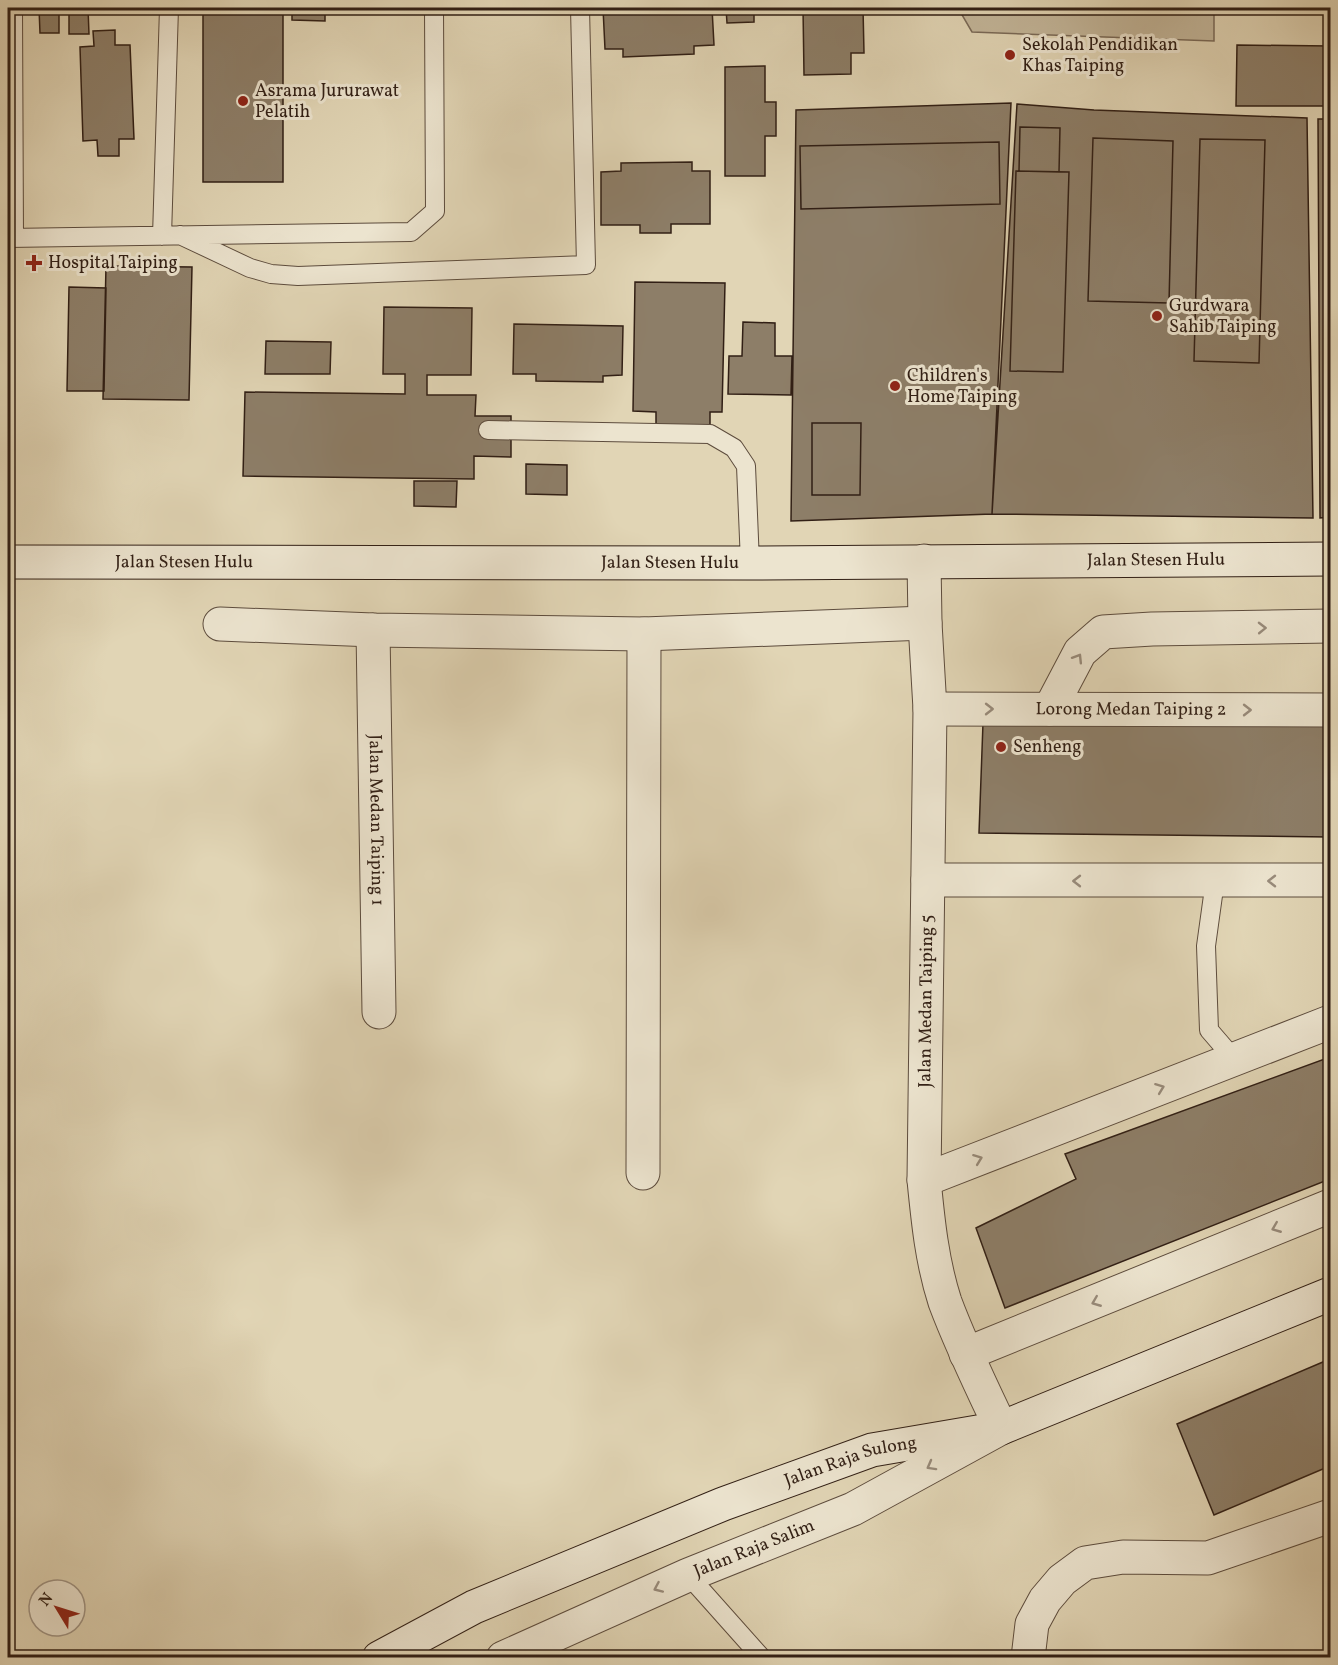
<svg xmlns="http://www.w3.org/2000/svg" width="1338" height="1665" viewBox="0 0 1338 1665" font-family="Vollkorn,serif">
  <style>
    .green { fill: #c3b69a; stroke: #7a6a58; stroke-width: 1.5 }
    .building { fill: #8d7e68; stroke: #311f15; stroke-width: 1.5 }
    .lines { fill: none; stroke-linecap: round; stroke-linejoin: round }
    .lane-casing { stroke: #5d4c3d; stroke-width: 20 }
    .street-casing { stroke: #5d4c3d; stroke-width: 35 }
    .secondary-casing { stroke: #311f15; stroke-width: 35 }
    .lane { stroke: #ece4cf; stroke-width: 18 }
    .street { stroke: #ece4cf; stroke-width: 33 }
    .secondary { stroke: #ece4cf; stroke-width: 33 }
    .oneway { stroke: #988b7b }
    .poi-dot { fill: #8f2418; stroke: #ece4cf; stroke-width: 2 }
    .labels { text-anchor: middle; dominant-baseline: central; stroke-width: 6; stroke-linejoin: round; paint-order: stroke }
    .poi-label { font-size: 18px; fill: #311f15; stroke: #ece4cf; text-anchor: start }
    .street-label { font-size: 18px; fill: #311f15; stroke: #ece4cf }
  </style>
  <rect width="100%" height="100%" fill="#e1d5b5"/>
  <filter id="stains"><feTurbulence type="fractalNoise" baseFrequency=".00333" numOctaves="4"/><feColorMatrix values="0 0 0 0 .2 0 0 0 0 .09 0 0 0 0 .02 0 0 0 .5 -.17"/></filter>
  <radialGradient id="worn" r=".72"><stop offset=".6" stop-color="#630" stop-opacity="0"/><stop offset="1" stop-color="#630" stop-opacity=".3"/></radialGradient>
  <path class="green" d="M958 8H1214V41L972 32Z"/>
  <path class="building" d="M39 8H59V33H40Z
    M69 8H88L89 34H69Z
    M203 8H325V21L292 20V10H283V182H203Z
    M460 8H509V10H460Z
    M603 8H712L714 45 694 46V54L623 57V49H605Z
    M726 8H754V22L727 23Z
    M803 8H863L864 53H851V74L804 75Z
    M115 30V45H130L134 139H119V156H98L97 140 83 141 80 47 94 46 93 31Z
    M1237 45 1330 46V106H1236Z
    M765 66V102H776V136H765V176H725V67Z
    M1011 103 992 514 791 521 796 110Z
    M1017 104 1094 110 1307 118 1313 518 992 514Z
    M1318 119H1330V517L1320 518Z
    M1020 127 1060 128 1059 172 1019 171Z
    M1093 138 1173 141 1169 303 1088 301Z
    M1200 139 1265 140 1259 363 1194 361Z
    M999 142 1000 204 801 209 800 146Z
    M692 162V171H710V224H671V233H640V225H601V172L621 171V163Z
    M1016 171 1069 172 1063 372 1010 371Z
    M106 266 192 267 189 400 103 399Z
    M635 282 725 283 722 412H710V433L656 432V412L633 411Z
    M69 287 106 288 104 391H67Z
    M384 307 472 308 471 375H427V395H476L475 416H511V457L474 456V479L243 476 245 392 405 394V374H383Z
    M743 322 775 323V356H792L791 395 728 394 729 356H742Z
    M514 324 623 326 622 375 603 376V382L536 381V374H513Z
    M266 341 331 342 330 374H265Z
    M812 423H861L860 495H812Z
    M526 464 567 465V495L526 494Z
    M414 481H457L456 507 414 506Z
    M1330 722V837L979 833 983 723Z
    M1330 1057V1179L1005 1308 976 1228 1076 1179 1065 1154Z
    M1330 1359V1466L1214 1515 1177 1424Z"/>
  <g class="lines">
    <g class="lane-casing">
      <path id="lane" d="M13 8 14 238
        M180 235 250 268 271 274 298 276 586 265 580 8
        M162 236 169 8
        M8 238 411 232 435 211 434 8
        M488 430 710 434 734 448 746 466 750 563
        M1215 881 1206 946 1209 1030 1234 1059
        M688 1575 762 1658"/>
    </g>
    <g class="street-casing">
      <g id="street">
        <path d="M220 624 373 630 644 634 925 623"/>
        <path id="s1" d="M373 630 379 1012"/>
        <path id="s2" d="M930 709 1330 710"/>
        <path d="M1050 709 1080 652 1103 632 1152 629 1330 626"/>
        <path d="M928 880H1330"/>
        <path d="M643 1173 644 634"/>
        <path d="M924 1180 1330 1022"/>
        <path d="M966 1354 1330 1206"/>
        <path id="s3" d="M503 1658 688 1575 853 1509 1001 1428C981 1386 961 1345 945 1302 932 1262 928 1221 924 1180L930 709 925 623 924 561"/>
        <path d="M1028 1658 1032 1624 1045 1600 1062 1580 1085 1563 1123 1557 1208 1558 1330 1516"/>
      </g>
    </g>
    <g class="secondary-casing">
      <g id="secondary">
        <path id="s4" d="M8 562 750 563 1330 559"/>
        <path id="s5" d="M379 1658 474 1607 723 1504 872 1450 1001 1428 1330 1294"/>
      </g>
    </g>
    <use href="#lane" class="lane"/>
    <use href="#street" class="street"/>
    <use href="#secondary" class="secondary"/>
  </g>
  <defs><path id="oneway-chevron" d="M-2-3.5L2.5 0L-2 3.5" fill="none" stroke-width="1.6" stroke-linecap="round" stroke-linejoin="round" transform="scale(1.5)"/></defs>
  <g class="oneway">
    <use href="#oneway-chevron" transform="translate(1262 628) rotate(-1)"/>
    <use href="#oneway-chevron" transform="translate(1078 658) rotate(-58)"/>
    <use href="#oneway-chevron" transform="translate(989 709)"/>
    <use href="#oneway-chevron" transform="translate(1247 710)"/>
    <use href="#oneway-chevron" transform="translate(1077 881) rotate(-180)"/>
    <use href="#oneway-chevron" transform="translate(1272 881) rotate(180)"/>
    <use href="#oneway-chevron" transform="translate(1160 1088) rotate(-21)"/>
    <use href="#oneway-chevron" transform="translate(978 1159) rotate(-21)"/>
    <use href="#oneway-chevron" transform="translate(1276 1228) rotate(158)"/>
    <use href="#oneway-chevron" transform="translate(1096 1302) rotate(158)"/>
    <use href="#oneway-chevron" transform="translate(931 1466) rotate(151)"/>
    <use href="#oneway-chevron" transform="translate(658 1588) rotate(156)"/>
  </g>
  <g class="poi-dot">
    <circle cx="1010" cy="55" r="6"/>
    <circle cx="243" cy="101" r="6"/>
    <path d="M31 254h6v6h6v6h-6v6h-6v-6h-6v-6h6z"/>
    <circle cx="1157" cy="316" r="6"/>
    <circle cx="895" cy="386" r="6"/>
    <circle cx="1001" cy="747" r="6"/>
  </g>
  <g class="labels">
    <g class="poi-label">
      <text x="1022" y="45">Sekolah Pendidikan<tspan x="1022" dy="21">Khas Taiping</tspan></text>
      <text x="255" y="91">Asrama Jururawat<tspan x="255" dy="21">Pelatih</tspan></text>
      <text x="48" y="263">Hospital Taiping</text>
      <text x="1169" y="306">Gurdwara<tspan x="1169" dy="21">Sahib Taiping</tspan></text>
      <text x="907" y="376">Children's<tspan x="907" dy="21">Home Taiping</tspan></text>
      <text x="1013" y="747">Senheng</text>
    </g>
    <g class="street-label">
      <text stroke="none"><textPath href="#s4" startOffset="1148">Jalan Stesen Hulu</textPath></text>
      <text stroke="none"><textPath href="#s4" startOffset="176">Jalan Stesen Hulu</textPath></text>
      <text stroke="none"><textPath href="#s4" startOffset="662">Jalan Stesen Hulu</textPath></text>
      <text stroke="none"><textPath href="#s2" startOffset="201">Lorong Medan Taiping 2</textPath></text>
      <text stroke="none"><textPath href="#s1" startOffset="190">Jalan Medan Taiping 1</textPath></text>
      <text stroke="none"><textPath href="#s3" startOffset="990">Jalan Medan Taiping 5</textPath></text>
      <text stroke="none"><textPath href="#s5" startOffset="512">Jalan Raja Sulong</textPath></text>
      <text stroke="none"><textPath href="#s3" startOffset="274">Jalan Raja Salim</textPath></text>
    </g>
  </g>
  <rect width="1338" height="1665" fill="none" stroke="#e1d5b5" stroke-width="30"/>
  <rect x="9" y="9" width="1320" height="1647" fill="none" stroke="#311f15" stroke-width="3"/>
  <rect x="15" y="15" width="1308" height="1635" fill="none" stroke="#311f15" stroke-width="1.5"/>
  <g transform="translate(57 1608) rotate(308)"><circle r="28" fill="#ece4cf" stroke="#a19585" stroke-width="1.5"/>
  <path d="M0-4.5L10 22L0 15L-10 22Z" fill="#8f2418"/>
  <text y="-9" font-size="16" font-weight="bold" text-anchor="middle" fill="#311f15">N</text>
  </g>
  <rect width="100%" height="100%" filter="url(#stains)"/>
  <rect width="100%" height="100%" fill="url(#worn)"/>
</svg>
